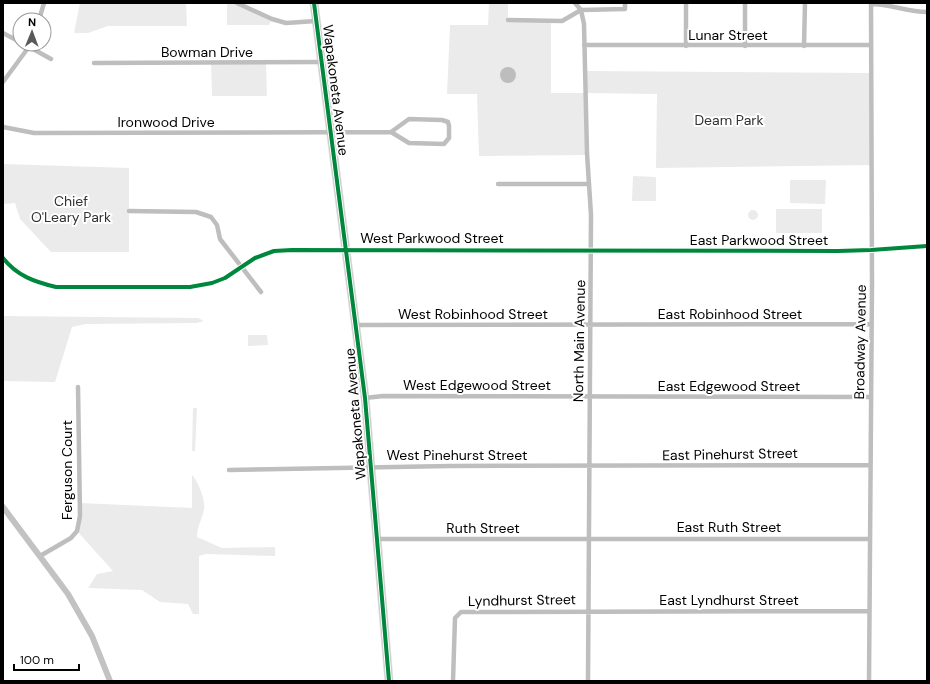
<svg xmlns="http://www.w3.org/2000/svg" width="930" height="684" viewBox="0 0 930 684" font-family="'DM Sans',sans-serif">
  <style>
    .green { fill: #ebebeb }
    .water { fill: #bdbdbd }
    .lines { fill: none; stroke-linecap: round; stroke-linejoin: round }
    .primary-casing { stroke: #dbdbdb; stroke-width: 9 }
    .street { stroke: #bebebe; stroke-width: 4.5 }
    .secondary { stroke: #c2c2c2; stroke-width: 6 }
    .primary { stroke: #bebebe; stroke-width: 7 }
    .cycleway-casing { stroke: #fff; stroke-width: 6 }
    .cycleway { stroke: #00873e; stroke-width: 4 }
    .labels { text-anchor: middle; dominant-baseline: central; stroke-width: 4; stroke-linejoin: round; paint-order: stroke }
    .street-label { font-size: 14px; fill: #000; stroke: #fff }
    .park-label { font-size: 14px; fill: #313131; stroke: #fff }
  </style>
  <rect width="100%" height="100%" fill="#fff"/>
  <path class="green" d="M80 3H186L187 26H108L88 33H74Z
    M227 3H237L272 19 269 25H227Z
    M489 3H508V20H551V93H586V71L871 73 872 165 656 168 657 94 586 93 587 155 479 156 477 94H447L450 25H488Z
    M266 62 267 96H212L211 63Z
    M3 164 129 168V252H51L20 219 15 203 3 204Z
    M633 176 656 177V201H632Z
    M790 180H826L825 204 790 203Z
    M776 209H822V233H776Z
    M748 215a5 5 0 1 1 10 0a5 5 0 1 1-10 0Z
    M3 316 198 318 204 321 196 323 86 324 72 327 55 382 3 381Z
    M248 335H267L268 345 248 346Z
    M193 408H197L195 451H192Z
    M192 475C198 481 206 501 204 509 202 520 197 526 197 537L222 548 275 547V556L206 554 199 556V614H193L188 604 160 602 142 590 88 588 97 574 113 571 77 531 80 503 192 508Z"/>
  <path class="water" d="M500 75a8 8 0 1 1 16 0a8 8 0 1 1-16 0Z"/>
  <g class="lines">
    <g class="primary-casing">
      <path id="primary" d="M314 3 365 398 389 681"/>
    </g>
    <path class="street" d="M237 3 272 19 286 23 316 21
      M575 3 581 10 584 24 587 153 591 215 588 681
      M871 4C891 4 907 12 927 12
      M39 20 44 3
      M508 20 562 21 581 10 625 9V3
      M3 33 20 42
      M24 44 51 59
      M584 45H871
      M686 46V3
      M745 46V3
      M804 46 805 3
      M94 63 321 62
      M3 82 31 44
      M3 127 34 133 391 132 409 143 444 144 449 138V126L448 122 442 120 409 119 391 132
      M498 184H589
      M129 211 196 212 211 217 217 225 220 239 261 292
      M3 258C17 276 35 282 56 287H190L212 283 225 278 255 258 274 251 292 250 838 251 871 250 927 246
      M357 325 871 324
      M365 398 383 396 870 397
      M229 470 450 466 870 465
      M377 539H869
      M40 556 71 538 77 531 80 516 78 387
      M453 681 455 618 461 612 869 611
      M869 681 872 282 871 3"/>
    <path class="secondary" d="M3 507 68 594 92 636 110 681"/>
    <use href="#primary" class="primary"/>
    <g class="cycleway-casing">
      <path id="cycleway" d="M314 3 365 398 389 681
        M3 258C17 276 35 282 56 287H190L212 283 225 278 255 258 274 251 292 250 838 251 871 250 927 246"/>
    </g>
    <use href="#cycleway" class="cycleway"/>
  </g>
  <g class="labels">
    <g class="street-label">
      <text x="728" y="35">Lunar Street</text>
      <text x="207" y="52">Bowman Drive</text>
      <text transform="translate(336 90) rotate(83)">Wapakoneta Avenue</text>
      <text x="166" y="122">Ironwood Drive</text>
      <text x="432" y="238">West Parkwood Street</text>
      <text x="759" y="240">East Parkwood Street</text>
      <text x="473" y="314">West Robinhood Street</text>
      <text x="730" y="314">East Robinhood Street</text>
      <text transform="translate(579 341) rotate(-89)">North Main Avenue</text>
      <text transform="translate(860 342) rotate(-89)">Broadway Avenue</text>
      <text x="477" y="385">West Edgewood Street</text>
      <text x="729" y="386">East Edgewood Street</text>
      <text transform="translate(355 414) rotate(-95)">Wapakoneta Avenue</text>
      <text transform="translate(730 454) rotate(-1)">East Pinehurst Street</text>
      <text x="457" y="455">West Pinehurst Street</text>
      <text transform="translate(67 470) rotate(-90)">Ferguson Court</text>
      <text x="729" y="527">East Ruth Street</text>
      <text x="483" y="528">Ruth Street</text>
      <text transform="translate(522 600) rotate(-1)">Lyndhurst Street</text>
      <text x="729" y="600">East Lyndhurst Street</text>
    </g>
    <g class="park-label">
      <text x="729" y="120">Deam Park</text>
      <text x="71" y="201">Chief<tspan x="71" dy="16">O'Leary Park</tspan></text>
    </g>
  </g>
  <rect width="930" height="684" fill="none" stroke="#000000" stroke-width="8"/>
  <g transform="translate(32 32) rotate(1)"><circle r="19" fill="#ffffff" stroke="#999999"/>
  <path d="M0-3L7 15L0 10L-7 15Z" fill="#595959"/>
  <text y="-6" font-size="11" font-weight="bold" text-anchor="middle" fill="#000000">N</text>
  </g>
  <path d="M14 664v6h65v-6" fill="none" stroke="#000000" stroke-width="2"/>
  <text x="20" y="664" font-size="12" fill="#000000" stroke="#ffffff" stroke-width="3" paint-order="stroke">100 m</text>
</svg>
